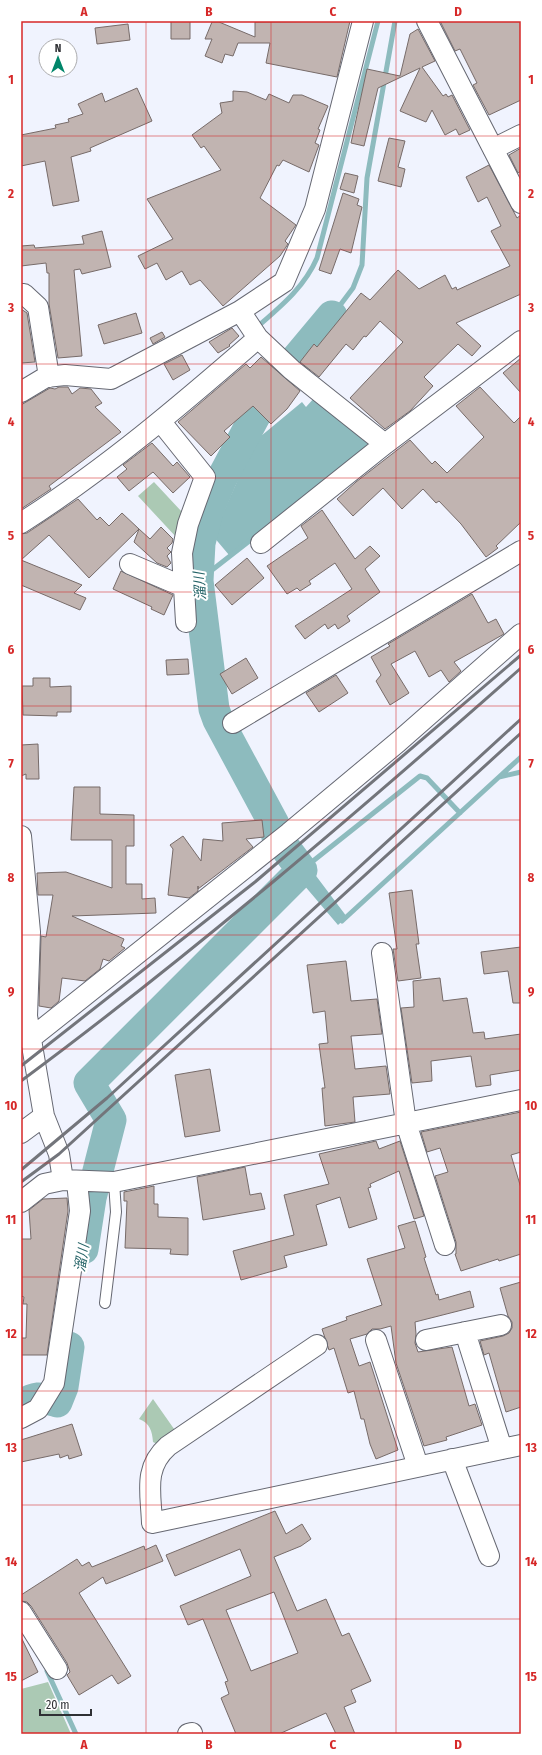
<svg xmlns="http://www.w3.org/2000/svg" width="542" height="1755" viewBox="0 0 542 1755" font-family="'Fira Sans Condensed','Noto Sans JP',sans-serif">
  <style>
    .green { fill: #abc9b4 }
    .water { fill: #8dbbbe }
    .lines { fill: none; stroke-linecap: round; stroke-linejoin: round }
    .stream { stroke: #8dbbbe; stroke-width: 5 }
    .river { stroke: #8dbbbe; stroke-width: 31 }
    .building { fill: #c1b4b1; stroke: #776b69; fill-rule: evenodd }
    .service-casing { stroke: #666872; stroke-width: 12 }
    .minor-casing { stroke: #666872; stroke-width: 22 }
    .service { stroke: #fff; stroke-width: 10 }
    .minor { stroke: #fff; stroke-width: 20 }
    .rail { stroke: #73757b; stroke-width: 3 }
    .grid { fill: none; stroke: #d62828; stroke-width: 1; stroke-opacity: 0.55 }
    .labels { text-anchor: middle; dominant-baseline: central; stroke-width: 4; stroke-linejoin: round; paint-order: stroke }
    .water-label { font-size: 14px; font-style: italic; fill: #236266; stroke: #fff }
    .neatline { fill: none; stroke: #d62828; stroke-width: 1.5 }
    .grid-label { font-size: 13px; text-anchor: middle; font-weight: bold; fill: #d62828 }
  </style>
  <rect width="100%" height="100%" fill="#f0f3fe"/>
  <path class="green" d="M154 482 182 512 177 538 138 496Z
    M153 1399 179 1436 163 1447 153 1442C152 1431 150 1423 139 1419Z
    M48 1682 71 1734H23L21 1689Z"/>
  <path class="water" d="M315 397 369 442 366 447 229 555 213 536 255 441 302 402 306 407Z
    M283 832 347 917 338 925 269 844Z"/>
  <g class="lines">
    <path class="stream" d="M332 316 353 288 362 265 367 178 395 21
      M256 328C280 307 304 288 317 258L378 21
      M198 581 257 535
      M499 777 521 757
      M303 869 420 776 427 778 460 813
      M338 916 342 921 499 777 521 772
      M47 1671 76 1734"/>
    <path class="river" d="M83 1249 91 1198 111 1120 89 1083 302 870 277 837 274 824 218 720 214 709 198 581 200 543 208 511 222 478 255 416 286 371 332 316
      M21 1405C37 1395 40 1397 57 1402L63 1387 69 1347"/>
  </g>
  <path class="building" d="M171 21H190V39H171Z
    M350 21 337 77 266 63 270 43H238L233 56 225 54 222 63 205 56 212 39H205L212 22H219L255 37V22Z
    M440 21H521V100L489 115 473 85 477 83 460 49 455 51Z
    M128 24 130 40 97 44 95 28Z
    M418 29 435 61 422 67 443 96 446 94 448 97 452 95 470 130 459 135 456 129 445 135 432 110 426 122 400 111 420 68 378 88 364 146 351 143 367 69 400 76 410 34Z
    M137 88 152 121 90 148 91 151 71 157 79 201 53 206 45 161 21 166V135L56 128 55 125 69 122 68 119 83 114 78 104 102 93 105 102Z
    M233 91 247 92 266 100 269 94 289 103 293 95H302L328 106 318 129 320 130 315 143 319 145 309 172 283 160 279 166 277 165 260 198 296 225 285 241 288 244 280 256 223 306 200 280 190 285 182 271 166 280 157 263 145 269 138 256 173 239 147 199 221 170 204 146 201 148 192 135 222 113 220 103 233 101Z
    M389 138 405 141 398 167 405 169 401 187 378 181Z
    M521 148V171L518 173 509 155Z
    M489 165 517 218 521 215V294L456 323 481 346 472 356 458 344 424 377 433 386 410 411 385 429 350 398 403 342 380 321 366 337 364 336 353 350 346 344 319 377 300 362 314 344 317 347 361 293 370 300 398 270 419 289 445 275 452 289 456 287 457 290 510 266 491 231 501 226 487 197 478 202 466 177Z
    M345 173 358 176 354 193 340 189Z
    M343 193 359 199 357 205 362 207 351 253 340 249 331 274 319 270Z
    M102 231 111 267 82 274 80 269 74 270 82 356 58 358 49 304V273H47L46 263 21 266V246L34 245 35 248 84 244 82 236Z
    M21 309 27 313 35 362 21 363Z
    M136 313 142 333 104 344 98 325Z
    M232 328 239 336 229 345 230 346 218 353 209 342Z
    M162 332 165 337 153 344 150 338Z
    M182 355 190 370 173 380 164 364Z
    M261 357 300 391 287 409 271 424 253 406 224 431 230 437 211 456 178 422 246 364 250 368Z
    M521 358V393L503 373Z
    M59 387H68L72 394 80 388 91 389 102 403 95 407 121 432 49 486 51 489 21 509V405L50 388 55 389Z
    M480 387 514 423 521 416V522L496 546 498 548 486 557 461 524 439 501 436 503 423 489 402 509 383 488 353 516 337 499 356 482 410 440 432 464 435 461 447 473 484 437 456 406Z
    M152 443 173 466 177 462 190 477 173 493 153 472 129 491 117 477 127 469 123 465Z
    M78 499 97 520 100 517 109 526 122 513 139 529 89 578 49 535 21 560 82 585 74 593 86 598 80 610 21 585V534L27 533Z
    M322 510 355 559 370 546 380 556 365 569 380 592 347 616 350 621 338 629 335 624 328 629 325 624 305 639 295 626 352 589 335 563 309 581 311 584 300 591 297 588 287 594 267 566 308 538 301 526Z
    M161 527 173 539 172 543 167 548 171 552 167 556 171 563 167 567 157 563 134 542 139 529 150 539Z
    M247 558 264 578 232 605 215 585Z
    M121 571 173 595 164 615 151 609 152 607 113 589Z
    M472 594 488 623 496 619 504 634 454 662 461 671 449 682 441 670 429 677 415 651 391 664 409 693 390 705 376 681 381 675 371 657 390 646 388 644Z
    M246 658 258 678 232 694 220 674Z
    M188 659 189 674 167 675 166 660Z
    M336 675 348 693 319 712 306 693Z
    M33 678H50V687L71 686V712H57V716L23 715 22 686H33Z
    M38 744 39 779H26V774L21 776V745Z
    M74 787H100V814L134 815V846H126V884H142V899L155 898 156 913 72 916 124 939 121 946 125 948 109 961 103 959 100 969 85 981 62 978 59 1001 51 1008 39 1006 41 936 46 937 53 895H38L37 873 66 872 112 888V840H71Z
    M262 820 264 837 246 839 253 847 198 889V886V891L189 898 168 895 173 849 170 845 183 836 201 861 203 839 223 841 222 823Z
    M412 890 419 944H416L421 978 398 981 393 949H397L389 893Z
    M521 947V1003H513L508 971 484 974 481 952Z
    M346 961 351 1001 377 999 382 1034 351 1036 355 1069 386 1066 390 1094 353 1097 355 1122 325 1126 322 1088H325L319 1044 328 1043 325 1011 313 1013 307 965Z
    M440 978 443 1001 467 998 473 1033 484 1032 485 1039 521 1034V1070L490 1075 491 1085 476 1087 471 1056 431 1061 432 1081 412 1083 401 1008 414 1007 413 981Z
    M210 1069 220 1131 185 1137 175 1075Z
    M521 1112V1152L511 1155 521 1188V1254L499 1261 498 1259 461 1271 455 1254H456V1242L435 1176 448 1172 440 1148 427 1152 421 1132Z
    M376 1141 379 1149 400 1141 424 1216 414 1219 399 1171 370 1184 371 1187 368 1188 377 1219 349 1228 340 1197 316 1205 327 1245 284 1256 287 1267 241 1280 233 1251 294 1235 284 1195 329 1184 319 1154Z
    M245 1167 250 1195 261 1193 265 1209 203 1220 197 1177Z
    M154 1186V1204H158V1217L188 1218V1255L170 1254 171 1249 125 1248 127 1201H124V1192Z
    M67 1198 68 1211 47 1355H21V1338H26L27 1304H23L24 1297 21 1296V1239H31L29 1210 43 1199Z
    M415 1221 426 1257 424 1258 436 1295 438 1294 439 1300 470 1291 474 1307 415 1322 416 1334 415 1343 418 1352 452 1347 469 1406 475 1404 482 1425 446 1437 447 1440 424 1446 396 1363 391 1326 380 1329H372L367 1334 350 1339 359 1366 370 1362 398 1450 376 1459 370 1444 364 1419H361L354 1391 348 1393 334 1348 329 1350 322 1329 347 1320 346 1317 382 1305 367 1259 405 1248 398 1226Z
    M521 1282V1407L506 1412 489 1353 484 1355 480 1341 503 1336 509 1333 512 1328V1322L508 1316 500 1288Z
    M72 1424 82 1455 69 1459 68 1455 60 1458 59 1454 21 1462V1440Z
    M275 1511 286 1534 302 1524 311 1539 301 1546 274 1557 297 1611 326 1599 342 1636 349 1633 371 1681 351 1690 356 1702 344 1707 355 1734H336L326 1713 279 1734H236L221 1698 229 1694 225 1682 228 1681 203 1619 188 1625 180 1606 251 1576 240 1549 175 1576 166 1555ZM274 1592 298 1653 251 1671 226 1610Z
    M156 1545 163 1561 106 1584 103 1577 79 1593 131 1676 118 1684 112 1675 79 1695 67 1675 70 1672 67 1663 31 1606 27 1602 21 1601V1595L77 1559 82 1566 89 1562 92 1567 144 1546 145 1550Z
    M21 1637 38 1672 21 1681Z"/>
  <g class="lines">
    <g class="service-casing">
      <path id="service" d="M105 1303 116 1212 114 1182"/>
    </g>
    <g class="minor-casing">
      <path id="minor" d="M427 21 521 203
        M493 149 521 135
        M21 294H24L38 307 49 377
        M240 311 258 338 292 370 385 444
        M21 392 46 377 65 375 111 379 240 311 284 282 315 209 363 21
        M161 422 205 477 188 524 182 553 186 622
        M21 523C106 469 182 404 258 338
        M261 543 385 444 521 341
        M130 564 184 587
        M233 723 521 551
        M21 836 30 932 27 1016 44 1116 59 1154 63 1180
        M382 953 406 1123 445 1245
        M30 1039 289 833 398 742 521 634
        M21 1133 44 1116
        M21 1202 44 1184 63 1180 114 1182 521 1100
        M465 1332 502 1449
        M376 1340 418 1466
        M426 1340 501 1325
        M317 1345 168 1446C143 1468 151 1493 152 1523L521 1445
        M21 1418 38 1409 54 1383 80 1211 77 1182
        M452 1459 489 1556
        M21 1612 57 1669
        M188 1734 192 1733"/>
    </g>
    <use href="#service" class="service"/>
    <use href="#minor" class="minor"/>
    <path class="rail" d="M21 1066 255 882 521 655
      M21 1081C195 952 359 811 521 668
      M21 1170 107 1098 521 719
      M21 1182 59 1154 521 733"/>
  </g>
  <path class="grid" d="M146 21V1734M271 21V1734M396 21V1734M21 136H521M21 250H521M21 364H521M21 478H521M21 592H521M21 706H521M21 820H521M21 935H521M21 1049H521M21 1163H521M21 1277H521M21 1391H521M21 1505H521M21 1619H521"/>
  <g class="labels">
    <g class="water-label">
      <text transform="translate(200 586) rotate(-94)">溜川</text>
      <text transform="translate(82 1258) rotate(-81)">溜川</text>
    </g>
  </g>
  <rect width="542" height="1755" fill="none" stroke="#ffffff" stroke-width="44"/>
  <g transform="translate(58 58)"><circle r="19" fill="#ffffff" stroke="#acacae"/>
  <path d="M0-3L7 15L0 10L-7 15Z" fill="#00866a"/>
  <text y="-6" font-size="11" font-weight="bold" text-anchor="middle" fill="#2f3034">N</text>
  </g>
  <path d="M40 1709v6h51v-6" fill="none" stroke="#2f3034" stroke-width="2"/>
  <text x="46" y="1709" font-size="12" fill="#2f3034" stroke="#ffffff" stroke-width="3" paint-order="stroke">20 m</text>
  <rect x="22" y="22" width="498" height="1711" class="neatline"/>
  <g class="grid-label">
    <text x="84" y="16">A</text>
    <text x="209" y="16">B</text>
    <text x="333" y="16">C</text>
    <text x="458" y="16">D</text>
    <text x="11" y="84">1</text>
    <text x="531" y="84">1</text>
    <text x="11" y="198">2</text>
    <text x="531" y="198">2</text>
    <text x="11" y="312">3</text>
    <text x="531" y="312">3</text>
    <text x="11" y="426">4</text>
    <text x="531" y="426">4</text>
    <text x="11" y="540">5</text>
    <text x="531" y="540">5</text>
    <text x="11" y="654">6</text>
    <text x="531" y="654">6</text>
    <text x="11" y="768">7</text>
    <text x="531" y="768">7</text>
    <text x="11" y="882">8</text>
    <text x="531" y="882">8</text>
    <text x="11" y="996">9</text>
    <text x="531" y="996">9</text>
    <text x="11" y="1110">10</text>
    <text x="531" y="1110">10</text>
    <text x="11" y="1224">11</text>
    <text x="531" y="1224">11</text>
    <text x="11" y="1338">12</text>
    <text x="531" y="1338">12</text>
    <text x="11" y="1452">13</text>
    <text x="531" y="1452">13</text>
    <text x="11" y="1566">14</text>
    <text x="531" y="1566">14</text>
    <text x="11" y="1681">15</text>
    <text x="531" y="1681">15</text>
    <text x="84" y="1749">A</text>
    <text x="209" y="1749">B</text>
    <text x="333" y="1749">C</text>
    <text x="458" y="1749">D</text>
  </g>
</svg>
